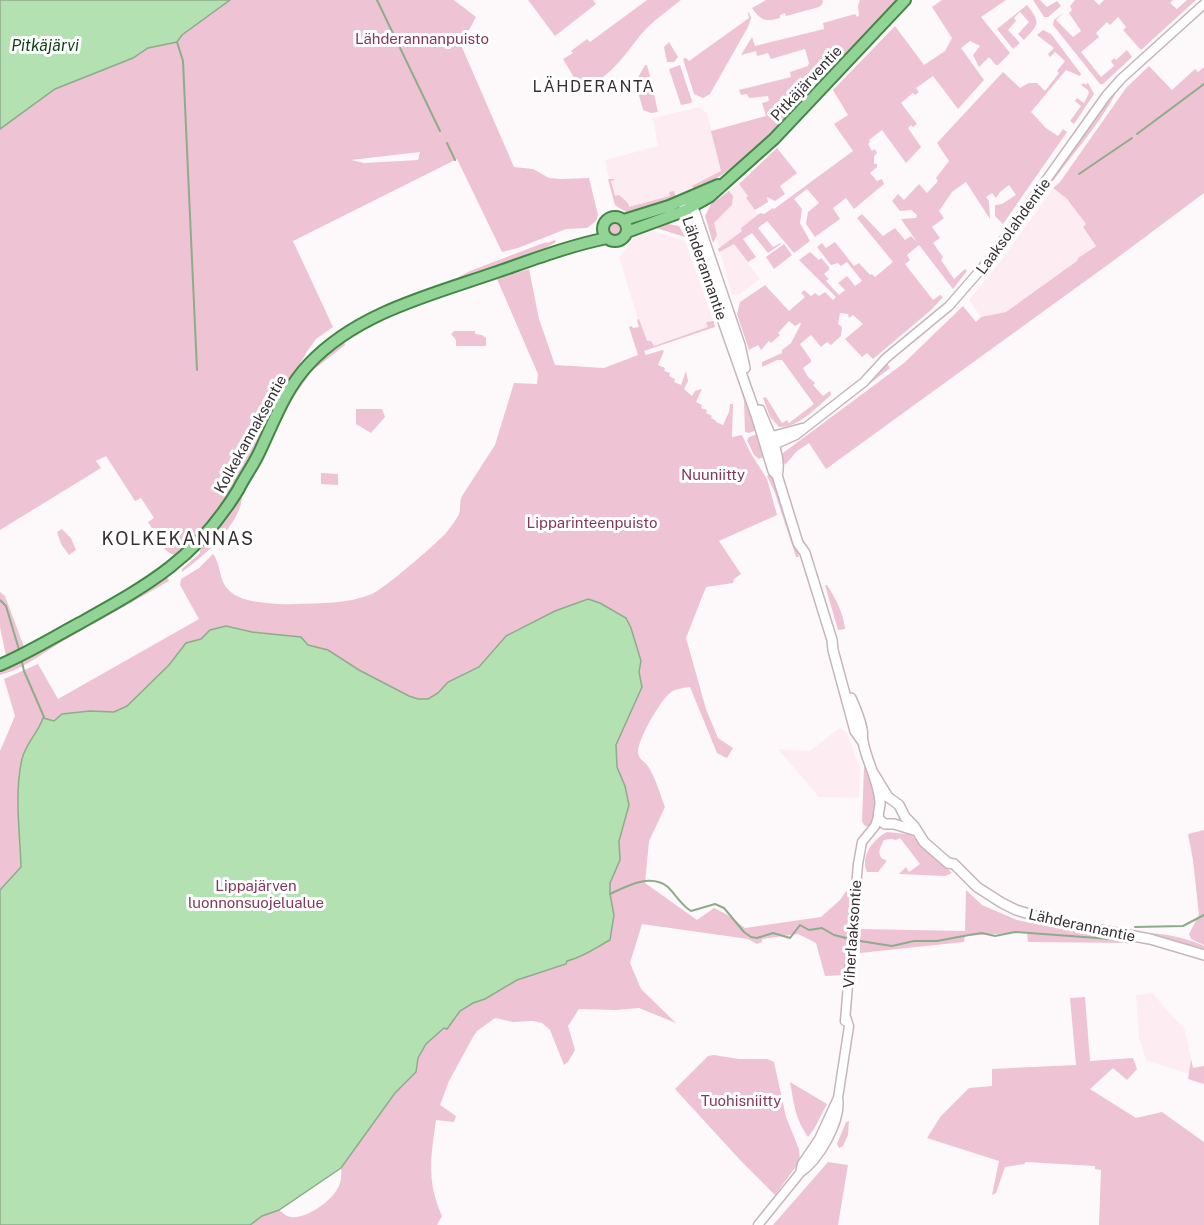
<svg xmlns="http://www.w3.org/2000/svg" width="1204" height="1225" viewBox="0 0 1204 1225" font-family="'Public Sans',sans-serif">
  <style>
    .built { fill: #fdedf2 }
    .green { fill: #eec3d3; fill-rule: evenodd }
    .water { fill: #b3e1b2; stroke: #8eac8c; stroke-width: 1.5 }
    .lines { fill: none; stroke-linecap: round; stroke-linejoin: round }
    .stream { stroke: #8eac8c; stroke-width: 2 }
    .tertiary-casing { stroke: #c6b5bb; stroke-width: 11 }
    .secondary-casing { stroke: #c6b5bb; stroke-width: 12 }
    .primary-casing { stroke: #438646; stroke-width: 14 }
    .tertiary { stroke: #fff; stroke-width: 8 }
    .secondary { stroke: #fff; stroke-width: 9 }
    .primary { stroke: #92d396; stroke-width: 10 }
    .labels { text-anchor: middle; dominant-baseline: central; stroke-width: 6; stroke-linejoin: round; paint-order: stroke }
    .park-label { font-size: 15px; fill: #84395b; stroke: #fff }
    .street-label { font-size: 15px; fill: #363032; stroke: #fff }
    .water-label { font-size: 16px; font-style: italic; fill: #0f3f12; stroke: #fff }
    .neighbourhood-label { font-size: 16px; letter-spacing: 1.5px; fill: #363032; stroke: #fff }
    .quarter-label { font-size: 18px; letter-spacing: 1.5px; fill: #363032; stroke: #fff }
  </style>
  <rect width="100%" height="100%" fill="#fdf9fb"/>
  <path class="built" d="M699 107 707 113 723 175 696 192 657 204 620 209 614 203 605 160 658 146 653 118Z
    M739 183 748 196 746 198 759 215 731 240 760 279 739 295H732L709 211 714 203Z
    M1053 188 1072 204 1086 225 1083 228 1096 245 1078 258 1077 261 1006 312 981 317 969 300 1004 257Z
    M653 231 685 241 714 323V327L647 349 619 257 635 237Z
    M840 728 847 733 860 768 859 798 819 797 778 749 809 751Z
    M1152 993 1185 1030 1191 1059 1189 1074 1146 1060 1139 1038 1136 995Z"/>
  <path class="green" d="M164 0H454L476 17 461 45 514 167 533 169 549 178 561 179 589 178 598 215 596 221 587 228 566 229 518 248 502 252 457 159 293 241 333 327 316 339 308 350 280 397 233 489 219 510 201 533 178 554C164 558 155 532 148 522L154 518 141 498 135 501 106 456 96 461 101 468 0 530V121ZM420 152 418 160 364 163 351 160Z
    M528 0H593L596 4 555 36Z
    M647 0H681C670 9 658 17 648 27 630 44 608 89 578 84L563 59 573 53 571 51 587 39 590 42Z
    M766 0H823L822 5 819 7 786 16 785 13 780 15V18C766 22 761 21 752 8Z
    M860 0H899L841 62 837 63C815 80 802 98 786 121 781 127 774 132 769 137 747 159 722 176 695 191L692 186 721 171 711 131 766 116 762 103 769 101 768 96 749 98 747 94 741 95 739 90 791 77 790 72 808 66 809 63 805 49 771 59 768 53 757 56 756 51 741 55 752 37 755 46 824 29 823 23 855 14 857 17 859 15 858 6Z
    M942 0H1006L981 17 1010 53 998 65H996L989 57 979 67 973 55 980 46 970 41 961 48 984 80 958 109 933 76 916 88 919 92 915 95 913 93 901 103 917 124 913 127 911 125 908 128 921 147 906 163 882 130 869 140 870 142 868 144 872 151 875 149 877 153 874 156V164H877V167L870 173 877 181 882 179 884 184 854 209 846 198 833 208 840 219 815 237 806 224 808 212 819 203 807 189 794 199 802 209 800 223 810 241 794 253 767 221 758 228 773 247 780 243 781 244 768 253 752 233 743 239 756 257 748 262 734 244 719 252 718 249 742 231 741 228 760 213 764 214 773 208 774 209 853 151 834 124 848 115 833 90 895 26 924 65 945 51 952 38 932 7Z
    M1033 0H1040L1047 7 1057 1 1061 6 1048 17H1044Z
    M1075 0H1094L1099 5 1104 0H1173L1170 3 1177 9 1187 0H1196L1141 50 1123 30 1126 27 1118 17 1110 25 1107 22 1096 33 1099 37 1081 52 1101 77 1114 66 1111 61 1114 58 1116 60 1127 50 1132 57 1103 84H1100L1053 25 1054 20 1064 12 1056 20 1073 37 1081 31 1069 13 1072 10 1070 6Z
    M1027 5C1041 23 1039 24 1024 40L1018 34 1029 22 1020 12 1014 18 1016 21 1008 30 1020 43 1013 49 997 29Z
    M749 12 751 18 748 27 710 94 703 98 694 94 683 59 686 58 689 61 749 18 748 13Z
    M1043 30 1051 34 1081 74 1080 76 1066 70 1031 112 1046 128 1058 136 1063 129 1067 132 1003 224 995 216V205L1002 204 1016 195 1009 185 1000 192 996 198 992 193 986 197 989 201 990 219 966 182 952 192 939 211 944 218 932 227 940 238 933 243 943 257 941 260 954 279 965 269 967 271 953 289 919 245 907 255 910 260 905 264 933 300 940 295 943 297 931 310 873 359 867 353 862 357 845 339 863 324 853 315 849 318 848 314 840 313 838 324 842 327 841 336 831 345 827 342 821 347 811 335 800 344 811 360V362L803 368 808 377 815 383 813 385 823 396 830 391 831 395C817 407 798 428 779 427L770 417 763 398 766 397 782 423 787 420 789 423 814 404 782 360H777L762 367V362L782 353V350L791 343 801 324 800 323 795 326 789 321 778 333 780 335 771 343 769 341 761 350 758 345 749 350 737 314 740 302 765 285 789 311 805 297 801 293 804 290 811 296 815 293 819 296 825 292 833 300 836 297 799 260 810 252 819 260 821 258 829 267V270L824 274 829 279 826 281 839 295 845 290 838 283 847 276 855 286 862 281 847 262 841 266 838 263 831 265 817 247 822 243 826 248 835 242 854 266 859 263 870 275 872 274 875 277 893 262 857 218 862 214 883 236 895 228 905 240 911 236 917 242 901 219 916 218 917 215 911 210 900 211 892 201 898 194 904 200 919 184 927 193 938 181 936 178 949 161 937 143 1003 72 1020 88 1029 83H1037L1045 91 1059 73 1057 71 1065 61 1055 52 1050 57 1048 54 1054 48 1037 35Z
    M669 42 678 57 674 62H667L664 47Z
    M645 65H647L653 88 636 81Z
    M680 65 692 101 691 103 681 105 669 69Z
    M1149 66 1172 90 1195 69 1198 72 1204 67V193L1113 261 826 469 809 443 797 451 785 465 781 456 783 453 904 363 963 306 976 322 981 317 1006 312 1077 261 1078 258 1096 246 1083 227 1086 224 1067 199 1053 188 1060 182 1126 88Z
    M1084 83 1085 85 1088 83 1094 94 1074 124 1070 121 1081 106 1075 101 1077 98 1084 103 1089 93 1088 90 1081 85Z
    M636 84 654 94 658 112 651 113 643 110Z
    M1114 92 1116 93C1099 125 1074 152 1053 181L1051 179Z
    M777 148 797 173 780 186 785 194 775 201 767 197 768 202 755 210 746 198 748 196 739 184Z
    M608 179H614L615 180 611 181 615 196 619 195 628 203 629 207 670 196 669 192 674 191 676 197 638 210 626 212 615 205Z
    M729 191 733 196 732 205 714 223 717 235 713 243 705 216 711 204Z
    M607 229a8 8 0 1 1 16 0a8 8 0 1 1-16 0Z
    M668 224 679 226 685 237 656 228Z
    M555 240 556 242 535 254 442 286 470 271 546 242 547 243Z
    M784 244 792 255 774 269 766 257Z
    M529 269 539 319 555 365 604 368 638 355 629 327 632 326 633 328 639 327 637 320 639 319 647 341H651L654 346 708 327 706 322 714 321 715 327 644 351 646 355 662 350 664 351 658 365 665 368 664 371 670 373 669 376 675 379 674 382 681 385 686 371 688 381 684 389 692 396 695 391 702 389 696 402 702 405 701 408 707 410 706 413 712 416 711 418 716 421V422L723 425 729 412 730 404H733L732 437 742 435 750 452 767 479 777 515 719 541 741 574 734 579 733 583 706 587 686 638 706 709 718 738 733 748 727 758 717 753 690 687C682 688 673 689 668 695 659 703 637 741 638 753 639 760 646 762 649 768 656 779 660 794 665 807L649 841 645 883 697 920 714 908 726 914 745 928 821 917 840 900 852 883 845 975 825 976 816 943 798 934 762 939V942L757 944 748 939 642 924 630 963 641 989 676 1023 639 1008 616 1010 579 1009 568 1026 575 1050 568 1062 564 1065 550 1030 542 1023 533 1021 513 1022 495 1018 477 1031 473 1037 449 1081 440 1105 456 1116 454 1122 436 1120C431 1157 426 1180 442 1216L437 1225H0L21 867 0 890V751L15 716 4 679 38 664 58 699 199 619 180 585 181 579 199 568 213 554C223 568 217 581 232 593 244 603 280 605 295 604 321 603 347 604 372 594 384 589 436 544 446 533 450 528 456 520 459 514 461 508 459 502 462 496L495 445 514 383 537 384 538 374 497 279ZM341 1168C342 1177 341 1184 336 1191 329 1203 305 1219 291 1217 287 1217 283 1213 279 1210Z
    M454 331H475V334L482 335 486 338V346H456V340L451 334Z
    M344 341 345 345 312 371 290 402C294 379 325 354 344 341Z
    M887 363 890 368 815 426 814 424 876 375Z
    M738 373 757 430 749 433 745 432 744 401 736 374Z
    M356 409H382L385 417 371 433 356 424Z
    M758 434 767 460H765L764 457 759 459 754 455 747 440 749 437Z
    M772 472 799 557H796L775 493 767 476Z
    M321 473 338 474V485L321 484Z
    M242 497C240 525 204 556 182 572V569L200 553V551L203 545 238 498Z
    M62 529 71 538 76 550 69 555 61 544 57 532Z
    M167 577 169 581C135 601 99 620 65 640 42 653 26 668 0 675V670L119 606Z
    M825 585H827C836 599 843 612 845 629L838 630Z
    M0 592 5 596 24 647 6 656 0 627Z
    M864 766C875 786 880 807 870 828L864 825 862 821Z
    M1204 830V945L1191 939 1189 934 1199 915 1193 860 1188 834Z
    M887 832 906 834 908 832 952 873 945 876 899 874 906 867 909 872 920 864 900 838 896 840 891 839 884 840C880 848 877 852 882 859L886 860V862L878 872H867C860 857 873 839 887 832Z
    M966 890 982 905 1017 920 1131 943 1028 942 1027 932 965 936 964 942 860 953V929L965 931Z
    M1142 933C1164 933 1184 937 1204 946V949Z
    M1085 997 1090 1061 1133 1058 1137 1069 1127 1080 1113 1068 1090 1089 1136 1118 1162 1112 1204 1142V1225H1099L1101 1170 1095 1169V1166L1026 1162 1024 1164 1005 1167 996 1193 992 1195 999 1161 927 1138 941 1116 969 1088 992 1086V1069L1076 1065 1070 998Z
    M714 1055 739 1059H767L774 1062 786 1117 799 1149 800 1161 775 1195 741 1161 675 1089 708 1056Z
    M1191 1059 1193 1068 1204 1066V1084L1188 1079Z
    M790 1082 827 1104 814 1129 808 1137C795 1118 794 1104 790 1082Z
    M849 1121 848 1135 843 1146 839 1148 837 1144 846 1122Z
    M828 1162 848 1165 838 1225H773Z"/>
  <path class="water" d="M0 0H230L182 35 177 42 148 48 133 58 55 89 0 129Z
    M588 599 600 603 626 618 631 628 641 661 639 672 642 687 616 745 617 767 625 786 629 805 619 841 620 860 610 883V894L614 915 610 940C595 948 584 957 567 961L566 964 517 980 485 999 473 1003 460 1011 447 1029 444 1028 426 1044 418 1058 416 1072 395 1093 341 1168 279 1210 262 1216 250 1225H0V890L21 867C20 832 14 794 22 759 26 743 38 733 43 718L54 721 62 714 90 711 114 712 127 706 169 665 186 643 201 639 210 630 226 626 252 632 301 637 308 645 328 650 359 670 409 696 418 699H428L438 693 448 682 479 667 506 636 555 611Z"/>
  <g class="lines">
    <path class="stream" d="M377 0 440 131
      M177 42 183 61 197 370
      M1137 134 1204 84
      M447 143 455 160
      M1079 174 1132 138
      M0 600 6 606 20 653
      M21 658 24 671 44 717
      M610 894C627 886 650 873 668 887 676 895 681 905 691 911L715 904 724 908 744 932 751 937 757 938 773 933 790 938 800 925 809 930 822 928 834 935 846 938
      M1135 927 1183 926 1204 915
      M860 941 892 946 914 941H937L969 935 982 933 995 936 1015 932 1111 939 1131 943"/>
    <g class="tertiary-casing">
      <path id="tertiary" d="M765 438 802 428
        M769 447 796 435 864 382 886 358 949 306 990 259 1106 96 1121 79 1204 4
        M845 1021 858 864 862 842 875 826 878 817
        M800 1173 802 1164 819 1139 838 1098
        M758 1225 800 1173C819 1160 842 1121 838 1098L849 1026 846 1017"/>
    </g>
    <g class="secondary-casing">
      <path id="secondary" d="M689 204 693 207 740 345 745 368
        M684 206V211L756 415 773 471 777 475 798 543 805 553 832 640 833 650 855 731 862 741
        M760 410C766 427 783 456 777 475
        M851 698C855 707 860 718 862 729 863 733 862 738 863 742 867 762 878 780 880 801 881 811 873 817 885 824H894L917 831
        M874 774 888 797 899 805 905 817 914 826 924 842 948 863 954 864 977 887 1002 903 1016 910 1056 922 1150 939 1204 955"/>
    </g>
    <g class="primary-casing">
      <path id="primary" d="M603 229a12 12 0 1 1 24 0a12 12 0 1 1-24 0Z
        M624 220 669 206 718 185
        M627 232 684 211 709 197 774 139 905 0
        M0 665C28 653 54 637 80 623 148 585 196 559 238 490 244 478 252 467 258 455 273 424 285 389 309 364 357 313 430 295 494 273 532 260 568 246 607 238"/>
    </g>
    <use href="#tertiary" class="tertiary"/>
    <use href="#secondary" class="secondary"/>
    <use href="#primary" class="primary"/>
  </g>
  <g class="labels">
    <g class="park-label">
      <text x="422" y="38">Lähderannanpuisto</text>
      <text x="713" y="474">Nuuniitty</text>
      <text x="592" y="522">Lipparinteenpuisto</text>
      <text x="256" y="885">Lippajärven<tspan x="256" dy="17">luonnonsuojelualue</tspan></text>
      <text x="741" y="1100">Tuohisniitty</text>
    </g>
    <g class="street-label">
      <text transform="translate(806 83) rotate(-47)">Pitkäjärventie</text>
      <text transform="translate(1013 226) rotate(-54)">Laaksolahdentie</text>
      <text transform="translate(705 268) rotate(71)">Lähderannantie</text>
      <text transform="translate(250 434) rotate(-61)">Kolkekannaksentie</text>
      <text transform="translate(1082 925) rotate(12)">Lähderannantie</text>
      <text transform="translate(852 934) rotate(-86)">Viherlaaksontie</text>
    </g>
    <g class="water-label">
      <text x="45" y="45">Pitkäjärvi</text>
    </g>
    <g class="neighbourhood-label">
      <text x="594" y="86">LÄHDERANTA</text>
    </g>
    <g class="quarter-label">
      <text x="178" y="538">KOLKEKANNAS</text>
    </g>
  </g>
</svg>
